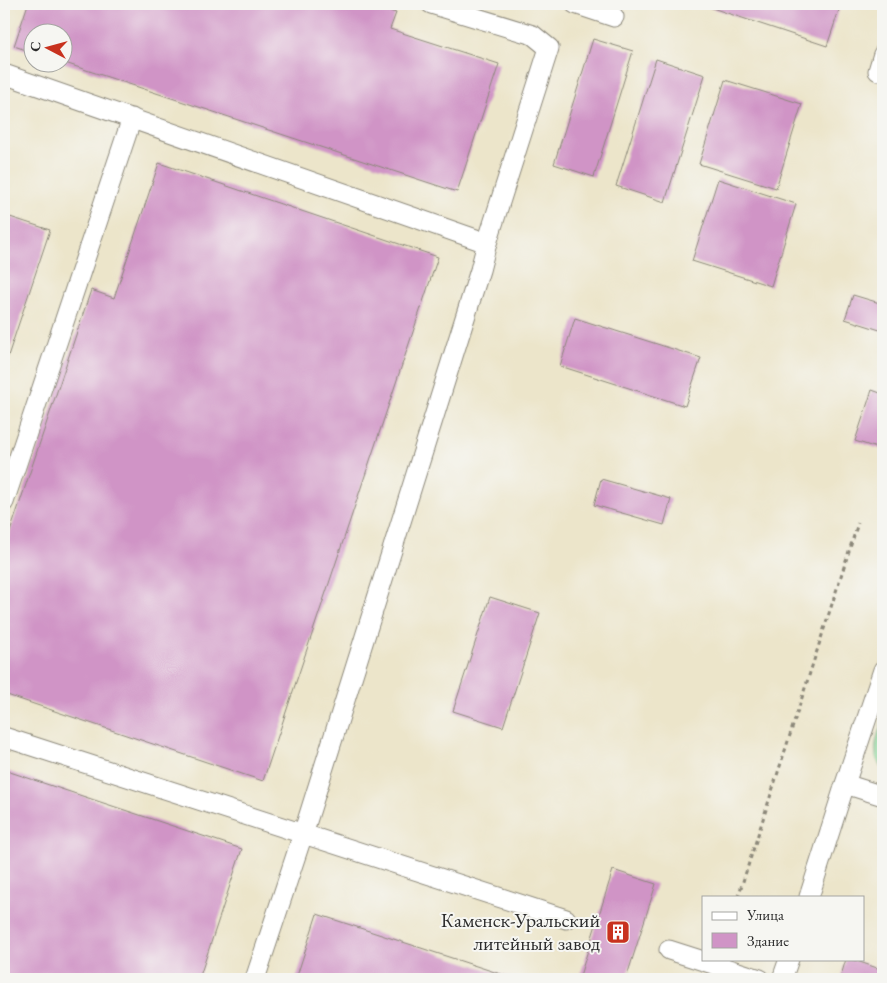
<svg xmlns="http://www.w3.org/2000/svg" width="887" height="983" viewBox="0 0 887 983" font-family="'EB Garamond',serif">
  <style>
    .green { fill: #87d696; stroke: #598060 }
    .building { fill: #d094c6 }
    .lines { fill: none; stroke-linecap: round; stroke-linejoin: round }
    .minor-casing { stroke: #8c887a; stroke-width: 21 }
    .path { stroke: #8c887a; stroke-width: 3; stroke-dasharray: 4 4; stroke-linecap: butt }
    .minor { stroke: #fff; stroke-width: 19 }
    .labels { text-anchor: middle; dominant-baseline: central; stroke-width: 4; stroke-linejoin: round; paint-order: stroke }
    .poi-label { font-size: 20px; fill: #2b2b2b; stroke: #f6f6f2; text-anchor: end }
  </style>
  <rect width="100%" height="100%" fill="#f6f6f2"/>
  <filter id="ink" filterUnits="userSpaceOnUse"><feTurbulence type="fractalNoise" baseFrequency=".02" numOctaves="2"/><feDisplacementMap in="SourceGraphic" scale="10" xChannelSelector="R" yChannelSelector="G"/><feConvolveMatrix kernelMatrix="1 2 1 2 8 2 1 2 1" color-interpolation-filters="sRGB"/></filter>
  <filter id="wash" filterUnits="userSpaceOnUse"><feTurbulence type="fractalNoise" baseFrequency=".0096" numOctaves="4" result="noise"/><feDisplacementMap in="SourceGraphic" scale="20" xChannelSelector="R" yChannelSelector="G"/><feGaussianBlur stdDeviation="1.12" result="paint"/><feColorMatrix in="noise" values="0 0 0 0 0 0 0 0 0 0 0 0 0 0 0 0 0 1.4 0 .05"/><feComposite in="paint" operator="in"/></filter>
  <g filter="url(#wash)">
    <rect width="100%" height="100%" fill="#ece5ca"/>
    <path class="green" d="M883 719V771C870 753 877 737 883 719Z"/>
    <g id="blocks">
      <path class="building" d="M28 4H368L396 13 390 29 499 64 457 192 62 62V32H32V52L14 46Z
        M700 4H841L827 46Z
        M593 39 633 51 594 177 554 164Z
        M656 59 705 75 665 202 616 186Z
        M725 80 802 104 776 188 699 164Z
        M159 163 438 257 263 781 4 694V550L91 290 114 298Z
        M718 179 796 204 771 286 692 261Z
        M4 215 50 230 4 368Z
        M853 295 883 304V331L845 319Z
        M575 318 701 358 685 406 560 366Z
        M872 390 883 394V450L855 441Z
        M601 479 671 499 664 525 594 505Z
        M490 597 540 613 503 727 453 711Z
        M4 770 242 849 199 979H4Z
        M613 870 656 884 626 979H579Z
        M317 914 516 979H296Z
        M846 959H851L883 970V979H840Z"/>
    </g>
  </g>
  <g filter="url(#ink)">
    <use href="#blocks" fill-opacity="0" stroke="#8c887a" stroke-width="1"/>
    <g class="lines">
      <g class="minor-casing">
        <path id="minor" d="M575 4 614 17
          M878 71 883 54
          M4 74 487 243
          M4 502 132 118
          M4 737 566 919
          M845 784 883 796
          M809 897 845 784 883 670
          M669 950 760 979
          M255 979 303 834 480 270 487 243 549 48 533 35 431 4
          M782 979 789 959"/>
      </g>
      <path class="path" d="M738 897 858 523"/>
      <use href="#minor" class="minor"/>
    </g>
  </g>
  <defs>
    <g id="building-square" transform="scale(1.25)"><rect x="-9" y="-9" width="18" height="18" rx="4" fill="#c8321e" stroke="#f6f6f2"/><path d="M-4-6H4V6H1V3H-1V6H-4ZM-2.5-4.3h1.7v1.8h-1.7ZM.8-4.3h1.7v1.8H.8ZM-2.5-1h1.7V.8h-1.7ZM.8-1h1.7V.8H.8Z" fill="#fff"/></g>
  </defs>
  <g fill-rule="evenodd">
    <use href="#building-square" x="618" y="932"/>
  </g>
  <g class="labels">
    <g class="poi-label">
      <text x="600" y="920">Каменск-Уральский<tspan x="600" dy="23">литейный завод</tspan></text>
    </g>
  </g>
  <rect width="887" height="983" fill="none" stroke="#f6f6f2" stroke-width="20"/>
  <rect x="702" y="896" width="162" height="65" fill="#f6f6f2" stroke="#a5a5a2"/>
  <rect x="712" y="912" width="25" height="8" fill="#ffffff" stroke="#a5a5a2"/>
  <text x="747" y="920" font-size="15" fill="#2b2b2b">Улица</text>
  <rect x="712" y="933" width="25" height="15" fill="#d094c6" stroke="#a5a5a2"/>
  <text x="747" y="946" font-size="15" fill="#2b2b2b">Здание</text>
  <g transform="translate(48 48) rotate(276)"><circle r="24" fill="#f6f6f2" stroke="#a5a5a2"/>
  <path d="M0-4L9 19L0 12L-9 19Z" fill="#c8321e"/>
  <text y="-8" font-size="14" font-weight="bold" text-anchor="middle" fill="#2b2b2b">С</text>
  </g>
</svg>
